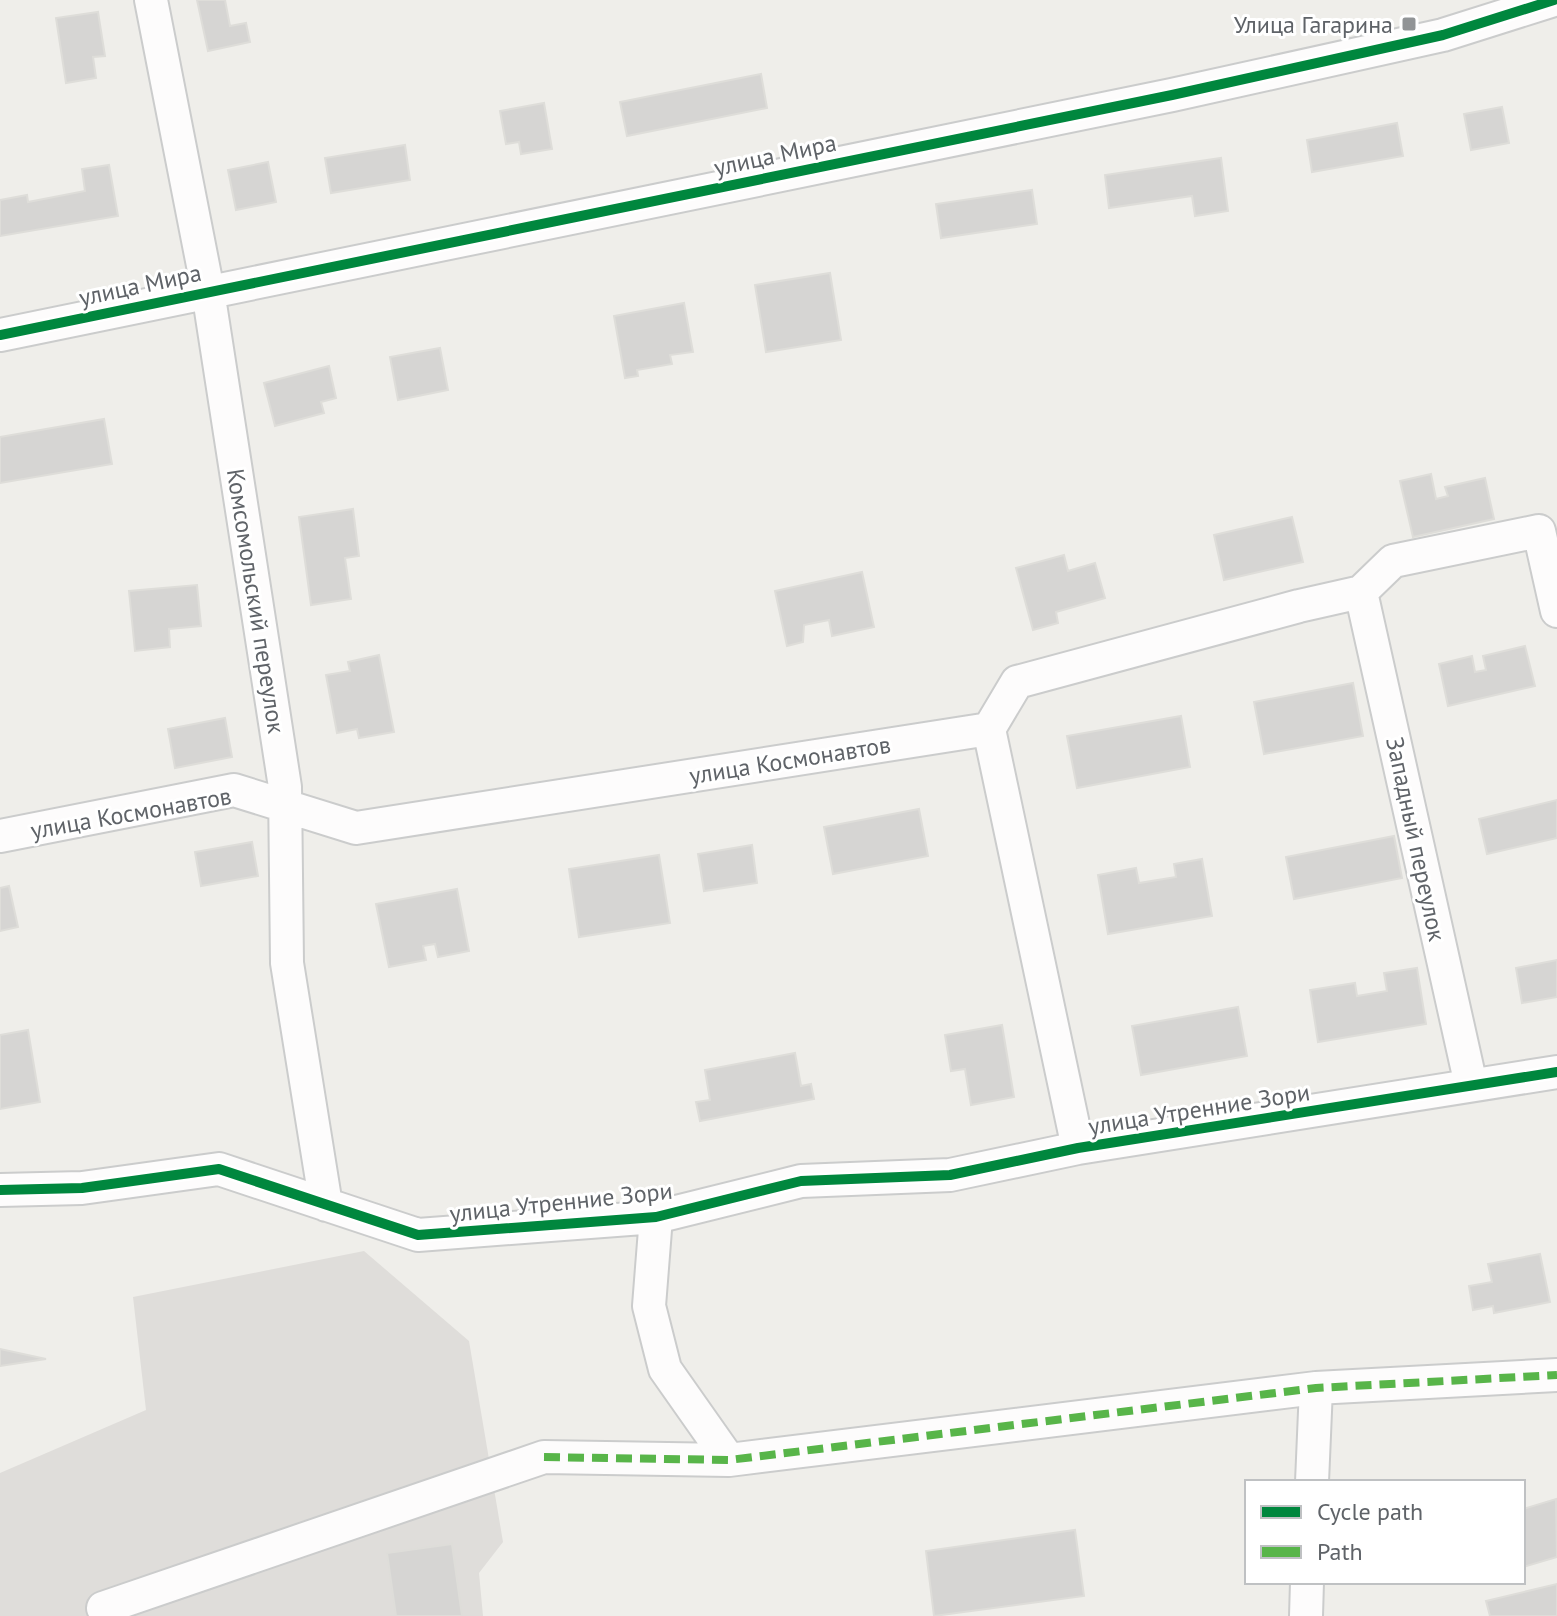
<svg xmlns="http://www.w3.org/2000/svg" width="1557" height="1616" viewBox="0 0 1557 1616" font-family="'PT Sans',sans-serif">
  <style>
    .industrial { fill: #dfddda }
    .building { fill: #d6d5d3; stroke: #deddd9; stroke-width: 2 }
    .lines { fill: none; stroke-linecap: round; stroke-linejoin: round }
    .minor-casing { stroke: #cbcccc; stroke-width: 36 }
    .minor { stroke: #fdfcfc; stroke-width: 32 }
    .quiet { stroke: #58b549; stroke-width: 8; stroke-dasharray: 16 8; stroke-linecap: butt }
    .cycleway-casing { stroke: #fff; stroke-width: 15 }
    .cycleway { stroke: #00873e; stroke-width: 10 }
    .poi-dot { fill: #919496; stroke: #fff; stroke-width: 3 }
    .labels { text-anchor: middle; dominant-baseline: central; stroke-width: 6; stroke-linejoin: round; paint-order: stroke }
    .poi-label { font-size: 24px; fill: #5f6368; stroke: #fff; text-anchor: end }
    .street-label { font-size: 24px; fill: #5f6368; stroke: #fff }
  </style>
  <rect width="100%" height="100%" fill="#efeeea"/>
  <path class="industrial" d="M364 1251 469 1341 503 1542 479 1573 483 1616H0V1473L146 1410 133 1297Z"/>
  <path class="building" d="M197 0H225L230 26 246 23 250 42 208 51Z
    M98 12 105 56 93 57 96 78 66 83 56 18Z
    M761 74 767 108 627 136 620 102Z
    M544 103 552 149 521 154 519 142 506 144 500 111Z
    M1502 107 1509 143 1471 150 1464 114Z
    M1397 123 1403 156 1312 172 1307 140Z
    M405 145 410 180 331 193 325 158Z
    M1221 158 1228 211 1195 216 1192 196 1109 208 1105 175Z
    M268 162 276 202 236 210 228 170Z
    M109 165 118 216 0 236V200L27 195 28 202 85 191 82 169Z
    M1032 190 1037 224 941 238 936 204Z
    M830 273 841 340 766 352 755 285Z
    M684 303 693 352 670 355 672 364 637 370 638 376 625 378 614 316Z
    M440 348 448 390 398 400 390 357Z
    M329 366 336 398 321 402 324 413 275 426 264 383Z
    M104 419 112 464 0 483V437Z
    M1431 474 1436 499 1448 496 1445 487 1485 478 1494 519 1413 537 1400 481Z
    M353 509 359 556 345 558 351 599 311 605 299 517Z
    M1292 517 1303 562 1224 580 1214 535Z
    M1064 555 1068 571 1095 563 1105 598 1056 612 1058 623 1033 630 1016 568Z
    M862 572 874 627 832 636 829 620 804 625 803 642 787 646 775 591Z
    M197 585 201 626 169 629 170 647 135 651 129 591Z
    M1525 646 1535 686 1448 706 1439 664 1472 656 1475 672 1486 670 1483 656Z
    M379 655 394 732 359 738 357 729 337 733 326 675 350 671 348 662Z
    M1353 683 1363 736 1264 754 1254 702Z
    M1181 716 1190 767 1077 788 1067 736Z
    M225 718 232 757 175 768 168 729Z
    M1557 800V838L1487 854 1479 819Z
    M919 809 928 856 833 874 824 827Z
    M1394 836 1402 878 1294 899 1286 857Z
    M252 842 258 876 201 886 195 852Z
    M752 845 757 883 704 891 698 854Z
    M659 855 670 923 579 937 569 869Z
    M1202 859 1212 916 1108 934 1098 875 1136 868 1139 883 1176 877 1174 864Z
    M9 886 18 927 0 931V888Z
    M457 889 469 951 438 957 435 944 423 946 426 960 389 967 376 904Z
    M1557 960V997L1522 1003 1516 968Z
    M1417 968 1426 1024 1318 1042 1310 990 1355 983 1357 996 1387 991 1384 973Z
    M1238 1007 1247 1056 1141 1075 1132 1026Z
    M1002 1025 1014 1097 971 1105 965 1069 951 1071 945 1035Z
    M28 1030 40 1102 0 1109V1035Z
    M795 1053 801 1086 811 1084 814 1099 700 1121 696 1102 710 1100 705 1070Z
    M1540 1254 1550 1302 1494 1313 1493 1306 1473 1310 1469 1286 1492 1282 1488 1264Z
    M0 1349 46 1359 0 1366Z
    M1556 1499 1557 1557 1523 1567V1509Z
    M1075 1530 1084 1596 934 1616 926 1551Z
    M452 1544 462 1616H396L387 1553Z
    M1557 1584V1616H1490L1486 1601Z"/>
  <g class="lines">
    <g class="minor-casing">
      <path id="minor" d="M151 0 208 291 285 787 287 963 326 1205
        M0 335 1172 95 1443 35 1554 0
        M1361 592 1471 1085
        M989 729 1017 682 1299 606 1361 592 1393 561 1539 531 1557 611
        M989 729 1078 1148
        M0 836 234 790 356 828 989 729
        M0 1190 82 1188 219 1169 418 1235 656 1217 801 1181 950 1175 1078 1148 1557 1072
        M656 1217 649 1306 665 1369 729 1460
        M1312 1482 1316 1388
        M103 1608 544 1457 729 1460 1316 1388 1557 1375
        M1306 1616 1307 1582"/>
    </g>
    <use href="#minor" class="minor"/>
    <path class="quiet" d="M544 1457 729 1460 1316 1388 1557 1375"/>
    <g class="cycleway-casing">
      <path id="cycleway" d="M0 335 1172 95 1443 35 1554 0
        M0 1190 82 1188 219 1169 418 1235 656 1217 801 1181 950 1175 1078 1148 1557 1072"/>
    </g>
    <use href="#cycleway" class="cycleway"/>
  </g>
  <rect class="poi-dot" x="1401" y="16" width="16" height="16" rx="4"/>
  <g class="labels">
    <g class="poi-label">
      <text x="1393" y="24">Улица Гагарина</text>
    </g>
    <g class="street-label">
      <text transform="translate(775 155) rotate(-12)">улица Мира</text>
      <text transform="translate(140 285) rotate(-12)">улица Мира</text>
      <text transform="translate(256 601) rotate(81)">Комсомольский переулок</text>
      <text transform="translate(790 760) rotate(-9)">улица Космонавтов</text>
      <text transform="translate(131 813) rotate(-10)">улица Космонавтов</text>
      <text transform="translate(1416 839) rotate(78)">Западный переулок</text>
      <text transform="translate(1199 1109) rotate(-9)">улица Утренние Зори</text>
      <text transform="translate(561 1202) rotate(-6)">улица Утренние Зори</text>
    </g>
  </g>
  <rect x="1245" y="1480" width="280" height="104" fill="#ffffff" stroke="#bfc1c3" stroke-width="2"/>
  <rect x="1261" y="1506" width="40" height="12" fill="#00873e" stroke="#bfc1c3" stroke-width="2"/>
  <text x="1317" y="1520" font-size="24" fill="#5f6368">Cycle path</text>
  <rect x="1261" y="1546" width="40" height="12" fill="#58b549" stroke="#bfc1c3" stroke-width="2"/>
  <text x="1317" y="1560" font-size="24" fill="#5f6368">Path</text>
</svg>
